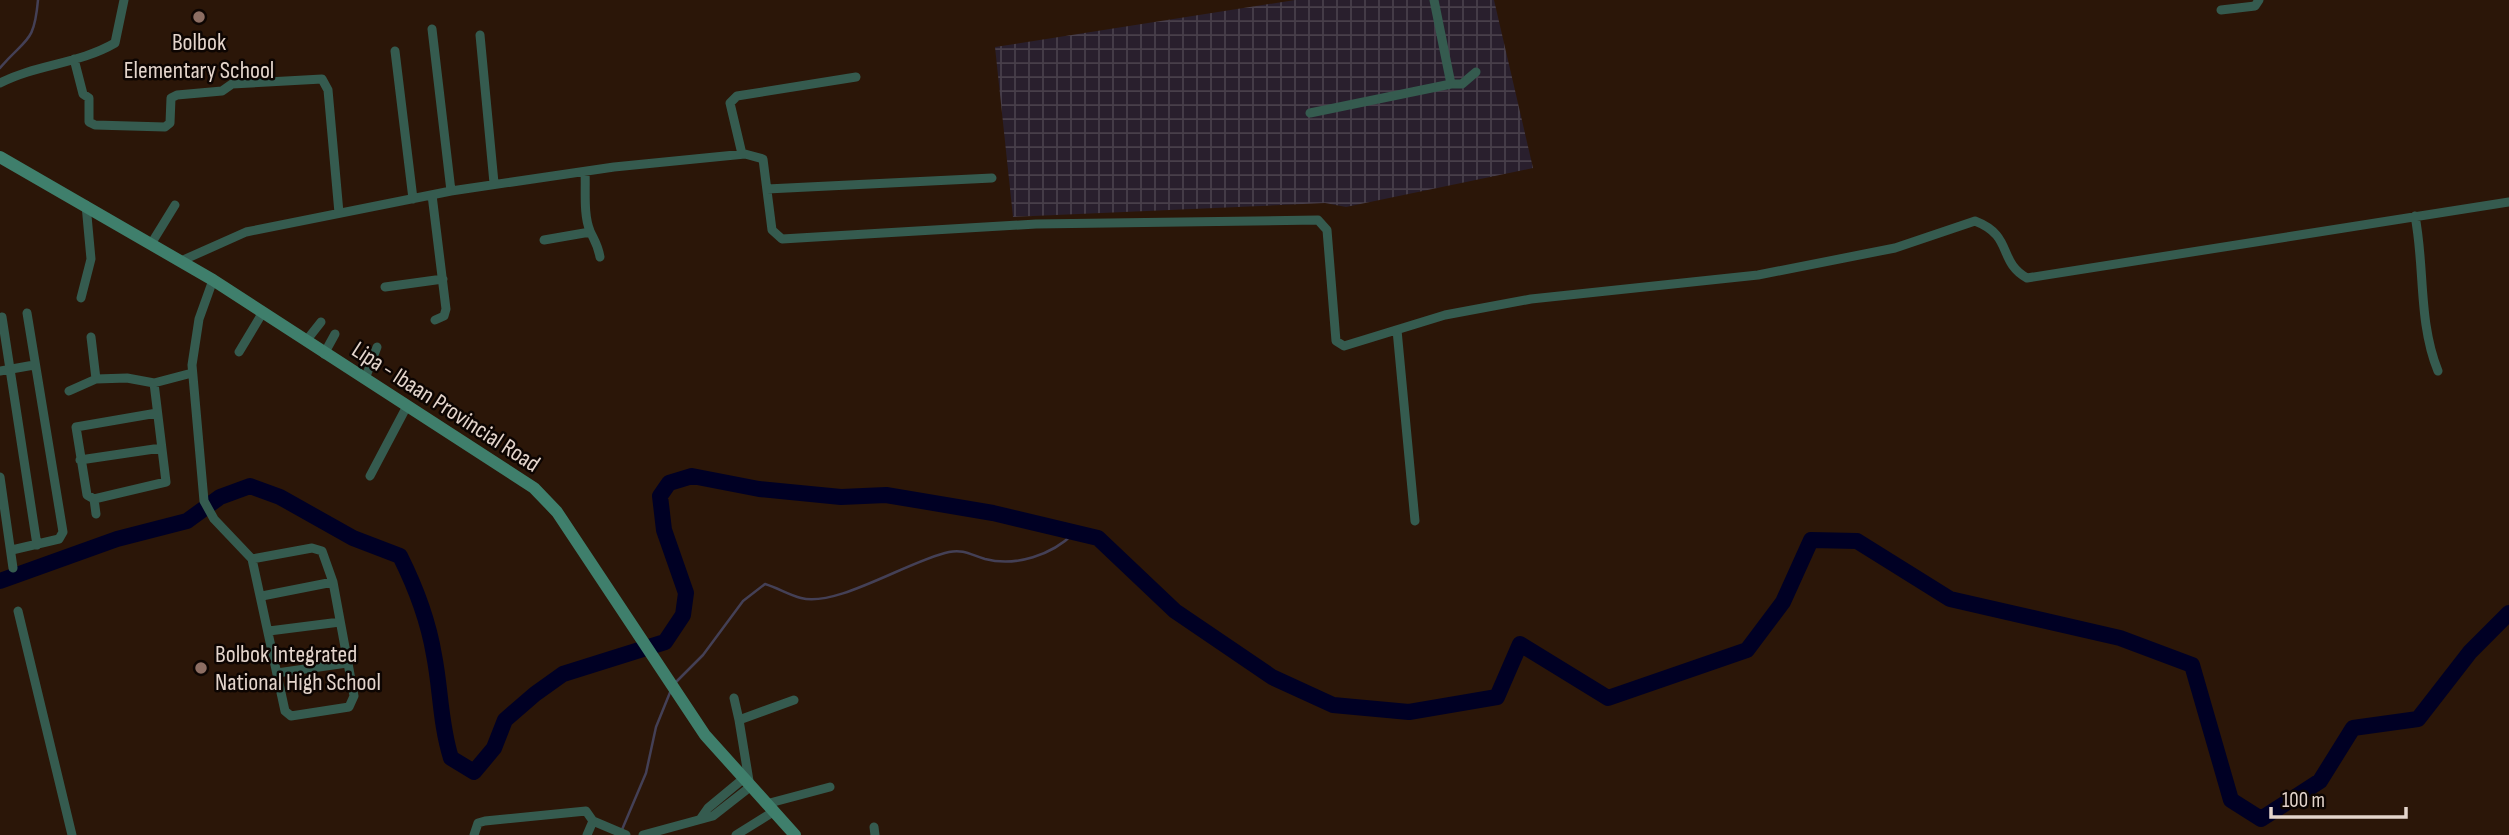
<svg xmlns="http://www.w3.org/2000/svg" width="2509" height="835" viewBox="0 0 2509 835" font-family="'Sofia Sans Condensed',sans-serif">
  <style>
    .industrial { fill: url(#industrial-grid) }
    .lines { fill: none; stroke-linecap: round; stroke-linejoin: round }
    .stream { stroke: #444056; stroke-width: 2.5 }
    .river { stroke: #000024; stroke-width: 16 }
    .street { stroke: #355b4f; stroke-width: 9 }
    .secondary { stroke: #3f7f6c; stroke-width: 12 }
    .education-dot { fill: #8d6e63; stroke: #0d0502; stroke-width: 2.5 }
    .labels { text-anchor: middle; dominant-baseline: central; stroke-width: 5; stroke-linejoin: round; paint-order: stroke }
    .poi-label { font-size: 24px; fill: #e4d5cc; stroke: #0d0502 }
    .street-label { font-size: 24px; fill: #e4d5cc; stroke: #0d0502 }
  </style>
  <defs>
    <pattern id="industrial-grid" width="8" height="8" patternUnits="userSpaceOnUse" patternTransform="scale(1.75)"><rect width="8" height="8" fill="#291f2d"/><path d="M0 4h8M4 0v8" fill="none" stroke="#483f4a"/></pattern>
  </defs>
  <rect width="100%" height="100%" fill="#2b1608"/>
  <path class="industrial" d="M1295 0H1494L1533 168 1346 207 1325 203 1013 217 995 47Z"/>
  <g class="lines">
    <path class="stream" d="M0 68C26 37 34 45 38 0
      M676 682 703 655 743 601 765 584C778 588 789 595 801 598 836 608 910 560 949 552 964 549 971 555 985 559 1016 567 1052 555 1074 533
      M621 832 646 773 656 727 671 690"/>
    <path class="river" d="M0 581 117 539 187 521 220 497 250 486 280 497 353 538 400 556C416 588 428 619 434 655 441 690 440 723 451 758L474 772 494 748 505 720 535 694 563 674 665 642 683 615 686 593 664 530 660 496 669 483 692 476 759 489 841 497 886 495 993 513 1098 538 1175 611 1272 677 1333 705 1409 712 1497 697 1520 644 1608 698 1747 650 1783 602 1811 540 1857 541 1950 599 2120 638 2192 665 2231 800 2261 819 2320 781 2353 728 2418 719 2470 652 2509 613"/>
    <path class="street" d="M2221 10 2255 6 2259 0
      M432 29 451 191
      M480 35 494 183
      M395 51 413 199
      M74 59 83 94 89 98V122L95 125 165 127 170 123 171 98 177 95 222 91 232 84 322 79 328 90 339 213
      M0 83C37 64 79 64 115 43L124 0
      M1451 84H1462L1476 72
      M1310 113 1451 84 1434 0
      M742 154 730 103 737 96 856 77
      M585 172C586 190 583 214 590 231 594 240 598 245 600 257
      M767 189 992 178
      M432 195 446 309 444 316 435 320
      M2415 216C2425 267 2418 322 2438 371
      M544 240 590 232
      M151 244 175 205
      M181 261 246 232 451 191 614 167 745 154 763 159 772 230 782 239 1036 224 1318 220 1327 230 1336 341 1344 346 1445 315 1531 299 1758 275 1895 248 1975 221C2014 236 1997 261 2027 278L2509 202
      M213 280 199 319 192 365 204 501 214 519 252 559 285 711 291 716 349 707 354 696 333 582 322 551 312 548 252 559
      M385 287 443 279
      M81 298 91 259 86 205
      M2 317 37 545
      M1397 330 1415 521
      M91 337 96 379
      M306 341 321 322
      M239 352 263 312
      M324 354 335 334
      M0 371 34 365
      M365 379 377 347
      M69 391 96 379 127 378 154 383 192 373
      M80 460 161 448
      M370 476 407 406
      M0 477 13 568
      M94 499 166 482 154 383
      M96 514 94 499 87 495 76 427 157 413
      M12 550 59 539 63 532 27 313
      M262 596 333 582
      M18 611 72 835
      M269 631 340 622
      M277 673 347 663
      M734 698 739 720
      M766 804 830 787
      M701 818 708 808 743 779
      M593 821 626 835
      M874 827 875 835
      M474 835 478 823 485 821 586 811 593 821 587 835
      M643 835 713 816 750 787 739 720 794 700
      M736 835 773 812"/>
    <path class="secondary" d="M0 157 213 280 534 488 557 512 705 735 795 835"/>
  </g>
  <g class="education-dot">
    <circle cx="199" cy="17" r="7"/>
    <circle cx="201" cy="668" r="7"/>
  </g>
  <g class="labels">
    <g class="poi-label">
      <text x="199" y="42">Bolbok<tspan x="199" dy="28">Elementary School</tspan></text>
      <text x="215" y="654" text-anchor="start">Bolbok Integrated<tspan x="215" dy="28">National High School</tspan></text>
    </g>
    <g class="street-label">
      <text transform="translate(446 407) rotate(33)">Lipa - Ibaan Provincial Road</text>
    </g>
  </g>
  <path d="M2271 807v10h135v-10" fill="none" stroke="#e4d5cc" stroke-width="3.5"/>
  <text x="2282" y="807" font-size="21" fill="#e4d5cc" stroke="#0d0502" stroke-width="5" paint-order="stroke">100 m</text>
</svg>
